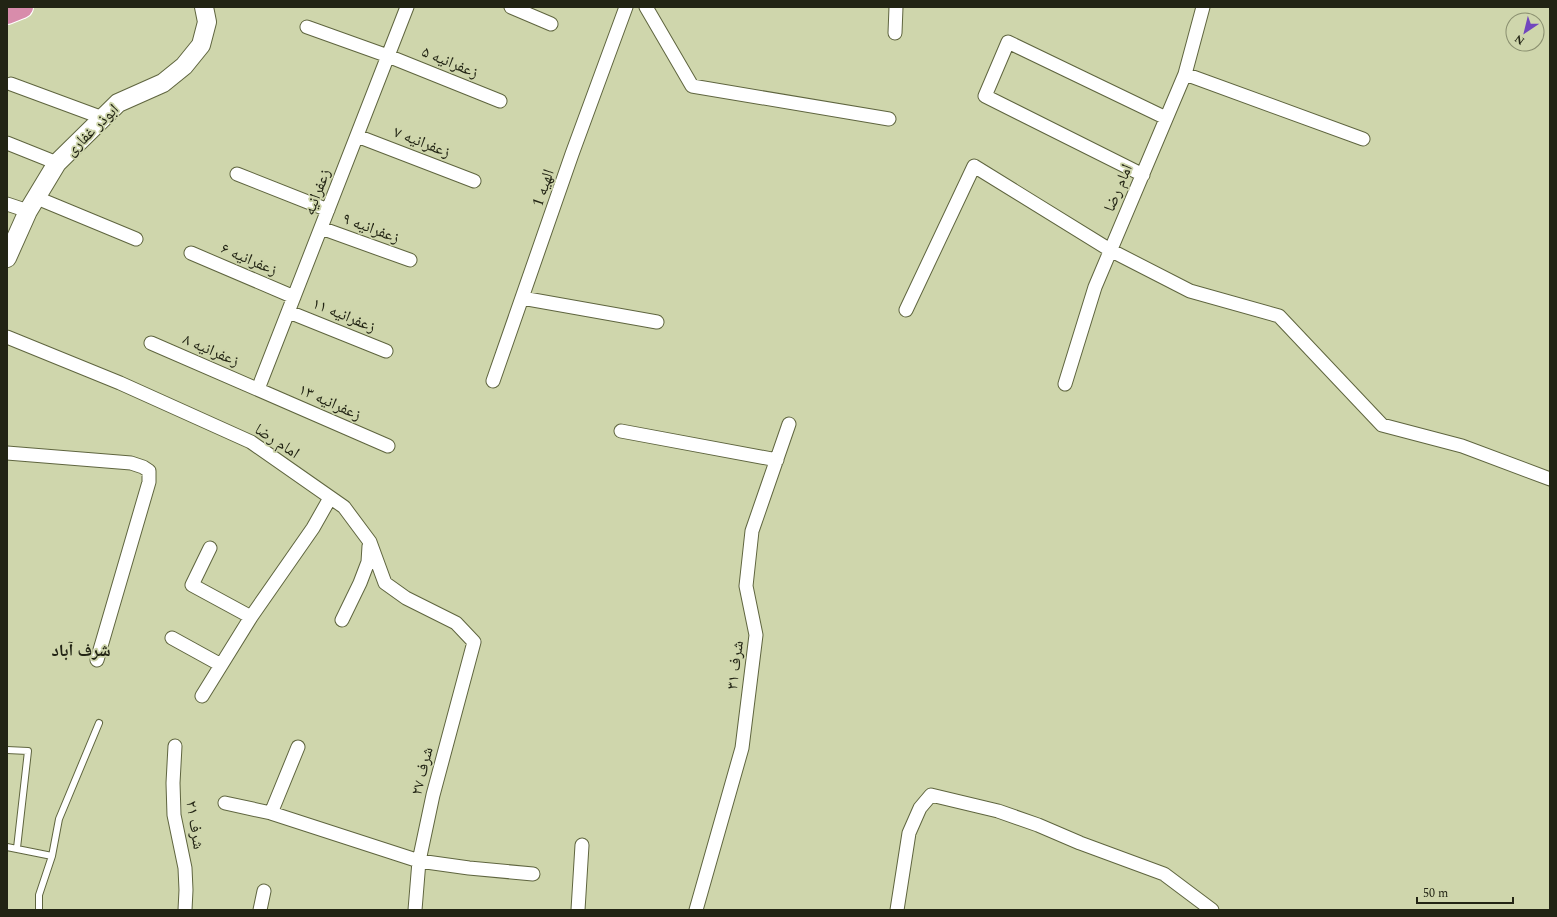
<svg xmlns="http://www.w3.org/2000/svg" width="1557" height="917" viewBox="0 0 1557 917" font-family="Spectral,'Noto Naskh Arabic',serif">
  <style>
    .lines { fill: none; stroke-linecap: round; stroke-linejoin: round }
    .service-casing { stroke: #5f653f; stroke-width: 8 }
    .minor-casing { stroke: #5f653f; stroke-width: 15 }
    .secondary-casing { stroke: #5f653f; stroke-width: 20 }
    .trunk-casing { stroke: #fff; stroke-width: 24 }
    .service { stroke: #fff; stroke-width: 6 }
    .minor { stroke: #fff; stroke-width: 13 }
    .secondary { stroke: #fff; stroke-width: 18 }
    .trunk { stroke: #d88cab; stroke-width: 22 }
    .labels { text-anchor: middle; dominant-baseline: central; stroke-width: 3.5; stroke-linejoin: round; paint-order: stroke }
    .street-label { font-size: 16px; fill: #222414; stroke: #cfd6ac }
    .neighbourhood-label { font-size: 17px; font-weight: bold; fill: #222414; stroke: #cfd6ac }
  </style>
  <rect width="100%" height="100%" fill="#cfd6ac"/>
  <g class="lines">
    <g class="service-casing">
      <path id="service" d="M7 750 28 751 17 848
        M7 847 52 856 59 819 99 723
        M39 910V895L52 856"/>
    </g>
    <g class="minor-casing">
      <path id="minor" d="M511 7 551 24
        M646 7 692 86 889 119
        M307 27 388 56 500 101
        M895 33 896 7
        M1185 74 1363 139
        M11 84 103 118
        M357 136 474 181
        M7 143 57 163
        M237 174 328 210
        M1143 175 985 96 1008 42 1166 118
        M37 198 136 239
        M7 204 28 211
        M321 228 410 260
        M191 253 294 297
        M522 298 657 322
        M906 310 974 166 1110 250 1190 291 1279 316 1382 425 1462 446 1550 479
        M289 312 386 351
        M7 337 120 383 251 442 344 507 370 542 385 583 406 598 456 623 474 642 433 795 419 861 415 910
        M151 343 388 446
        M493 381 572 154 626 7
        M1065 384 1095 287 1185 74 1203 7
        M258 389 407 7
        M621 431 777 460
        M7 453 131 463 143 467 149 471V482L97 660
        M210 548 192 585 251 617
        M342 620 360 583 368 562 369 546
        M172 638 221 665
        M202 696 251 617 313 528 330 498
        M175 746 173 783 174 815 185 868 186 890 185 910
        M225 803 271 813 419 861 469 868 533 874
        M271 813 298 747
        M260 910 264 891
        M578 910 582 845
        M696 910 742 748 756 635 746 586 752 531 789 424
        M897 910 909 833 920 808 931 795 998 811 1038 825 1080 843 1164 874 1212 910"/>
    </g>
    <g class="secondary-casing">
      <path id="secondary" d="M7 258 28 211 57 163 118 103 163 83 184 66 201 45 207 22 204 7"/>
    </g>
    <g class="trunk-casing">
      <path id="trunk" d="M7 13 22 7"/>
    </g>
    <use href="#service" class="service"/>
    <use href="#minor" class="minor"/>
    <use href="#secondary" class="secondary"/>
    <use href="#trunk" class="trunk"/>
  </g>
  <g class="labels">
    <g class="street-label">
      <text transform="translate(450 62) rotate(22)">زعفرانیه ۵</text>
      <text transform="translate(92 130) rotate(-44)">ابوذر غفاری</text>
      <text transform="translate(422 142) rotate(21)">زعفرانیه ۷</text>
      <text transform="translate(543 188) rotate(-71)">الهیه 1</text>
      <text transform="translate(1118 188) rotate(-67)">امام رضا</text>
      <text transform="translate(317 192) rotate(-69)">زعفرانیه</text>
      <text transform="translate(371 228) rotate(20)">زعفرانیه ۹</text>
      <text transform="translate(249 259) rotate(23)">زعفرانیه ۶</text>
      <text transform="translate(344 315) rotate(22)">زعفرانیه ۱۱</text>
      <text transform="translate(211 350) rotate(23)">زعفرانیه ۸</text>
      <text transform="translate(330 402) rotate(24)">زعفرانیه ۱۳</text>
      <text transform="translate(277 441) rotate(33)">امام رضا</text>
      <text transform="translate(735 665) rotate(-83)">شرف ۳۱</text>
      <text transform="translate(422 771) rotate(-76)">شرف ۲۷</text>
      <text transform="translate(195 825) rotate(81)">شرف ۲۱</text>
    </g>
    <g class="neighbourhood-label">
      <text x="81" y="651">شرف آباد</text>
    </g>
  </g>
  <rect width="1557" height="917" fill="none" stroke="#222414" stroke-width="16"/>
  <g transform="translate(1525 32) rotate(215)"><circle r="19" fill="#cfd6ac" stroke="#8a8f6f"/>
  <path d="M0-3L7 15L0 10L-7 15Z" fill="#7146be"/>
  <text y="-6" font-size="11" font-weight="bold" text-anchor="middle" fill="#222414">N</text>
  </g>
  <path d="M1417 897v6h96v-6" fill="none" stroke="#222414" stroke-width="2"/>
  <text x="1423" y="897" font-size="12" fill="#222414" stroke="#cfd6ac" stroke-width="3" paint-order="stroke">50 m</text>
</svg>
